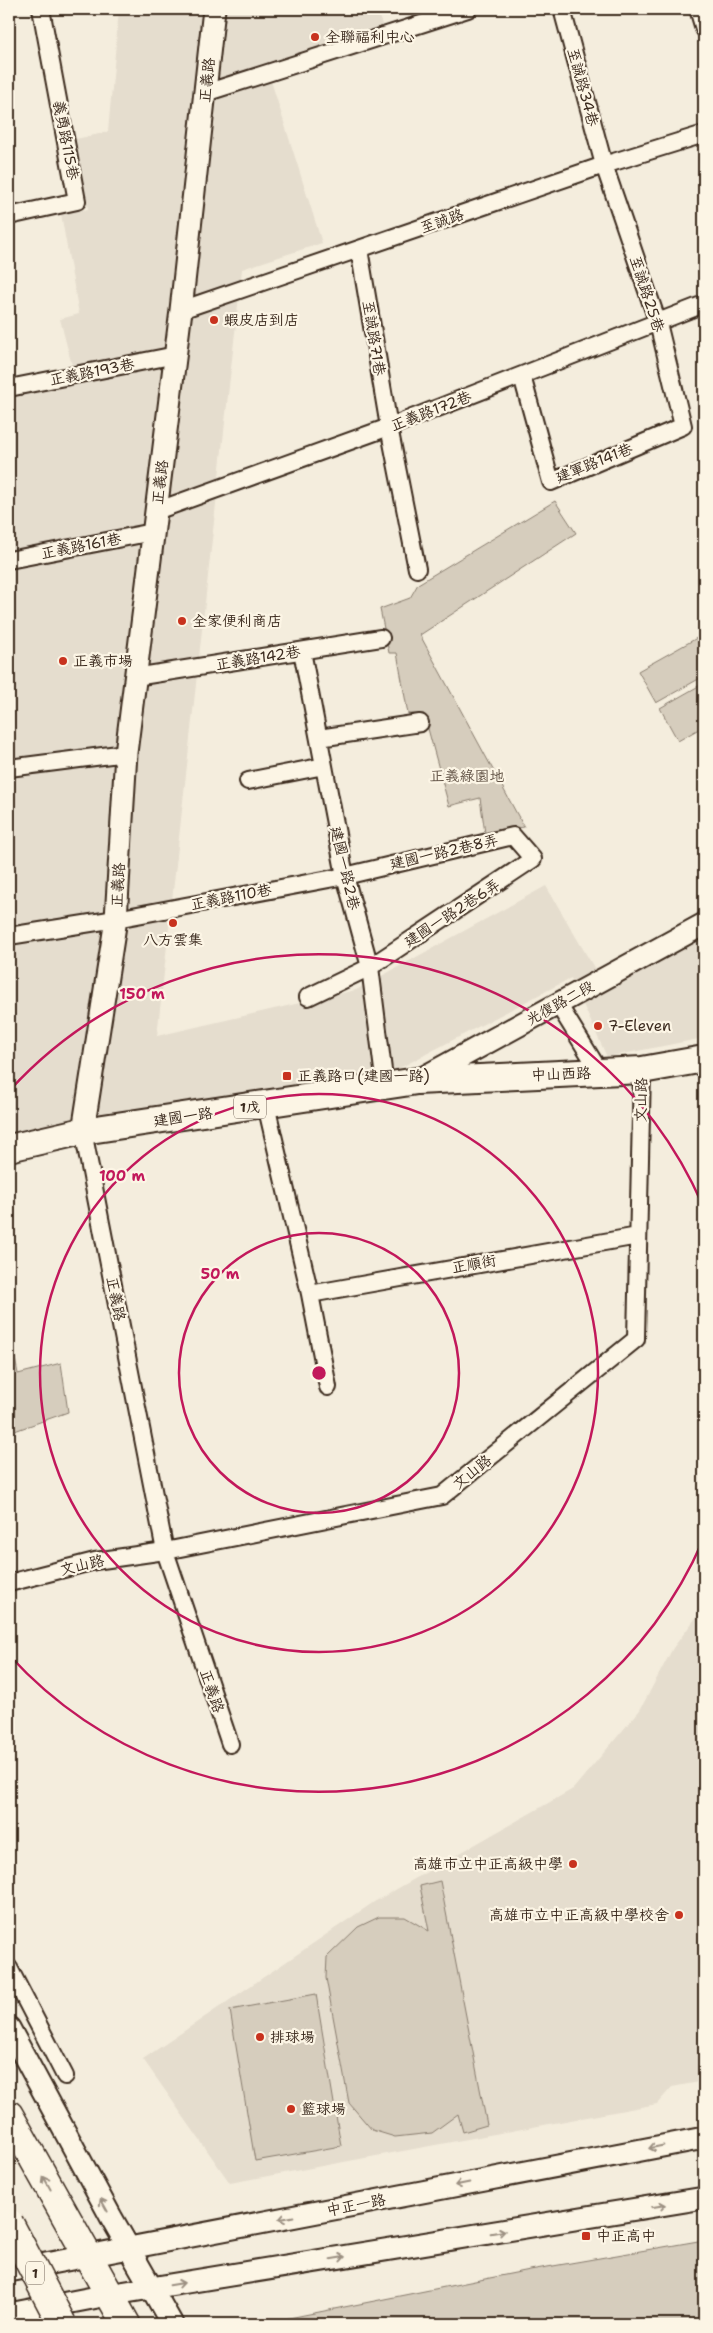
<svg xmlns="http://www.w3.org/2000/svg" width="713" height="2333" viewBox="0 0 713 2333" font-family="'Shantell Sans','LXGW WenKai TC',sans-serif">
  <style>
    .built { fill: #e5ddce }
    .green { fill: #d6cdbd; stroke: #887c6e }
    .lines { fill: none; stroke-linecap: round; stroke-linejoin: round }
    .minor-casing { stroke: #3b2a1e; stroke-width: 20 }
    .tertiary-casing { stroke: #3b2a1e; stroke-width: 25 }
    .primary-casing { stroke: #3b2a1e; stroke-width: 30 }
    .motorway-casing { stroke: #3b2a1e; stroke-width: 31 }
    .minor { stroke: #fcf5e5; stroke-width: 16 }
    .tertiary { stroke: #fcf5e5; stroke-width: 21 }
    .primary { stroke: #fcf5e5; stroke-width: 26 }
    .motorway { stroke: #fcf5e5; stroke-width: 28 }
    .motorway-bridge-casing { stroke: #3b2a1e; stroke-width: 31; stroke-linecap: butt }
    .motorway-bridge { stroke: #fcf5e5; stroke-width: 28 }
    .oneway { stroke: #9c9082 }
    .ring { fill: none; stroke: #c2185b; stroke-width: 2.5 }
    .poi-dot { fill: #c8321e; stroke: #fcf5e5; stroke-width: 2 }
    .labels { text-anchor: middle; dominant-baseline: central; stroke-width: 4.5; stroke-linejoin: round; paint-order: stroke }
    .shield { fill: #fcf5e5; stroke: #75675a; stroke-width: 1 }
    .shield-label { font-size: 14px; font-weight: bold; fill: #3b2a1e }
    .poi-label { font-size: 15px; fill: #3b2a1e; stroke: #fcf5e5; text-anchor: start }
    .street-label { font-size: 15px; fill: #3b2a1e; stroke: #fcf5e5 }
    .park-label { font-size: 15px; fill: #625346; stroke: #fcf5e5 }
    .centre { fill: #c2185b; stroke: #fcf5e5; stroke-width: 2.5 }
    .ring-label { font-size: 15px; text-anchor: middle; font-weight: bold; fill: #c2185b; stroke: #fcf5e5; stroke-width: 4.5; stroke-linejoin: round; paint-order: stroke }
  </style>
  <rect width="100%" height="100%" fill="#f4eddd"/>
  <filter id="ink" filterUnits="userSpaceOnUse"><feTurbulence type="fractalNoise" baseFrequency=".02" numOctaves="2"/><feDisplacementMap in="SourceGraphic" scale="10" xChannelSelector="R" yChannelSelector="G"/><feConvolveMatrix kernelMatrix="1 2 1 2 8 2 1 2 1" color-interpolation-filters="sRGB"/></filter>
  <g filter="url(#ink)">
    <path class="built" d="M119 9H376L383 27 266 65 322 243 242 269 157 1036 356 990 546 886 606 988 704 934V1038L607 1057 571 978 392 1072 9 1132V958L11 949H9V398L77 385 60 319 79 314 61 214 88 209 76 139 108 132Z
      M704 1607V2081L672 2087 657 2104 230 2183 143 2059 374 1902 573 1789 640 1710 673 1648Z"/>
    <path class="green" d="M555 501 576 533 420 635 524 827 485 833 480 798 449 806 424 714H408L397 653H389L380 609 410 598 418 584Z
      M704 634V676L656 703 638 671Z
      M704 683V726L678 741 660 708Z
      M9 1325 18 1374 61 1363 68 1412 9 1433Z
      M440 1881 487 2125 463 2132 458 2114 432 2133 395 2137 372 2130 349 2103 326 1978 327 1957 358 1927 379 1917H405L429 1931 420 1886Z
      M316 1994 341 2146 255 2161 230 2010Z
      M704 2240V2324H259L530 2270Z"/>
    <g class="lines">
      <g class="minor-casing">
        <path id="minor" d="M698 9 704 29
          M205 93 468 9
          M9 216 77 201 41 9
          M359 249 389 427 417 569
          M181 310 604 165 704 134
          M522 376 551 482 683 426 658 323 604 165 562 9
          M9 388 176 355
          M156 511 389 427 704 304
          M9 560 153 532
          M302 651 345 876 370 967 385 1086
          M135 677 381 638
          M319 738 420 723
          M9 768 126 753
          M248 781 324 766
          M9 936 116 919 345 876 513 836 533 859 370 967 308 997
          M558 1004 600 1072
          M266 1105 310 1294 328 1387
          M83 1131 165 1551 230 1744
          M310 1294 638 1236
          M9 1583 95 1561 165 1551 442 1496 636 1339 642 1070
          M9 1968 65 2076"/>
      </g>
      <g class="tertiary-casing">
        <path id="tertiary" d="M417 1081 704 924
          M83 1131 116 919 126 753 181 310 214 9
          M9 2028 111 2217 172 2324
          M9 2271 704 2138
          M9 2314 108 2295 704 2198"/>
      </g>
      <g class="primary-casing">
        <path id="primary" d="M9 1148 83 1131 417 1081 642 1070 704 1059"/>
      </g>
      <g class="motorway-casing">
        <path id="motorway" d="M9 2115 126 2324"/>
      </g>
      <use href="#minor" class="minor"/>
      <use href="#tertiary" class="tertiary"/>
      <use href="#primary" class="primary"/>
      <use href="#motorway" class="motorway"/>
      <g class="motorway-bridge-casing">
        <path id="motorway-bridge" d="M9 2223 62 2324"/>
      </g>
      <use href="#motorway-bridge" class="motorway-bridge"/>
    </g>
    <defs><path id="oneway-shaft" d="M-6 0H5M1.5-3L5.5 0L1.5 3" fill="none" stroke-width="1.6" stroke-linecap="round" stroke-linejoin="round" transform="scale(1.25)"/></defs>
    <g class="oneway">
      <use href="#oneway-shaft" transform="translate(656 2147) rotate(169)"/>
      <use href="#oneway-shaft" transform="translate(47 2183) rotate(-119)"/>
      <use href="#oneway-shaft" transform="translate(462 2184) rotate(169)"/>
      <use href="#oneway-shaft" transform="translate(104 2205) rotate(-119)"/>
      <use href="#oneway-shaft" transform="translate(659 2206) rotate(-9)"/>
      <use href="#oneway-shaft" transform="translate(286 2218) rotate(169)"/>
      <use href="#oneway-shaft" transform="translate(498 2232) rotate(-9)"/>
      <use href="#oneway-shaft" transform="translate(338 2258) rotate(-9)"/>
      <use href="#oneway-shaft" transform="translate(177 2284) rotate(-9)"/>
    </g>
  </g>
  <g class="ring">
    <circle cx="319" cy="1373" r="140"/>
    <circle cx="319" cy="1373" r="279"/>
    <path d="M703 1540A419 419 0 0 1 10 1656M10 1090A419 419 0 0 1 703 1206"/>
  </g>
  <g class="poi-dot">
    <circle cx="315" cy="37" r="5"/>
    <circle cx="214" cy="320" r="5"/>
    <circle cx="182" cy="621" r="5"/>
    <circle cx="63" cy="661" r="5"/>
    <circle cx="173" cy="923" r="5"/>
    <circle cx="598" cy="1026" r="5"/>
    <rect x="282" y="1071" width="10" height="10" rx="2.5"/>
    <circle cx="573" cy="1864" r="5"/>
    <circle cx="679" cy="1915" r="5"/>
    <circle cx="260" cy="2037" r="5"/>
    <circle cx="291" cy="2109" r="5"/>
    <rect x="581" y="2231" width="10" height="10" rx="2.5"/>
  </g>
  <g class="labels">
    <g class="shield">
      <rect x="234" y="1095.5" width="32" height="23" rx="4"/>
      <rect x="26" y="2261.5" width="18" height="23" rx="4"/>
    </g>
    <g class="shield-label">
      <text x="250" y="1107">1戊</text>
      <text x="35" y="2273">1</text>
    </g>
    <g class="poi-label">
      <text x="325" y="37">全聯福利中心</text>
      <text x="224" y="320">蝦皮店到店</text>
      <text x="192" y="621">全家便利商店</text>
      <text x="73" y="661">正義市場</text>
      <text x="173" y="940" text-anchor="middle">八方雲集</text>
      <text x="608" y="1026">7-Eleven</text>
      <text x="297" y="1076">正義路口(建國一路)</text>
      <text x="563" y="1864" text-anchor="end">高雄市立中正高級中學</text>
      <text x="669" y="1915" text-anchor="end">高雄市立中正高級中學校舍</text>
      <text x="270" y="2037">排球場</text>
      <text x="301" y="2109">籃球場</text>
      <text x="596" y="2236">中正高中</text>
    </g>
    <g class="street-label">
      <text transform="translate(207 80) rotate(-84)">正義路</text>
      <text transform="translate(583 87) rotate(75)">至誠路34巷</text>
      <text transform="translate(66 140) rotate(79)">義勇路115巷</text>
      <text transform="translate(442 221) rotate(-19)">至誠路</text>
      <text transform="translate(647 294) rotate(72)">至誠路25巷</text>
      <text transform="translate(374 338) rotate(81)">至誠路71巷</text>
      <text transform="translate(92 372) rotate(-11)">正義路193巷</text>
      <text transform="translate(431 411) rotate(-21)">正義路172巷</text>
      <text transform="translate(594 463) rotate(-22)">建軍路141巷</text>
      <text transform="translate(160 482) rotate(-83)">正義路</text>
      <text transform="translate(81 546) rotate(-11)">正義路161巷</text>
      <text transform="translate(258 658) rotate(-9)">正義路142巷</text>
      <text transform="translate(444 852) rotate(-13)">建國一路2巷8弄</text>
      <text transform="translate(345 868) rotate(77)">建國一路2巷</text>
      <text transform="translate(118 885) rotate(-87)">正義路</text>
      <text transform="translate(231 897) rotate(-11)">正義路110巷</text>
      <text transform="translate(452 913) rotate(-33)">建國一路2巷6弄</text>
      <text transform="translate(560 1003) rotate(-29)">光復路二段</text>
      <text transform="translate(561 1074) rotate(-2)">中山西路</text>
      <text transform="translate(641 1100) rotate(-89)">文山路</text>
      <text transform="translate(183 1117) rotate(-8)">建國一路</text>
      <text transform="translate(474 1264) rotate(-10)">正順街</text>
      <text transform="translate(116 1299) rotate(79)">正義路</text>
      <text transform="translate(472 1472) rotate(-39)">文山路</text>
      <text transform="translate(82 1565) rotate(-13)">文山路</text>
      <text transform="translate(212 1691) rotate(71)">正義路</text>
      <text transform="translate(356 2205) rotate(-11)">中正一路</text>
    </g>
    <g class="park-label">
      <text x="467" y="776">正義綠園地</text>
    </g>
  </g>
  <circle cx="319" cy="1373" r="8" class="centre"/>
  <g class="ring-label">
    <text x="142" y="999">150 m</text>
    <text x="122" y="1181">100 m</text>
    <text x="220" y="1279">50 m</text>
  </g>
  <rect width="713" height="2333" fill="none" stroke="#fcf5e5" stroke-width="30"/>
  <rect x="15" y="15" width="683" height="2303" fill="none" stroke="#3b2a1e" stroke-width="2" filter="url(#ink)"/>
</svg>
